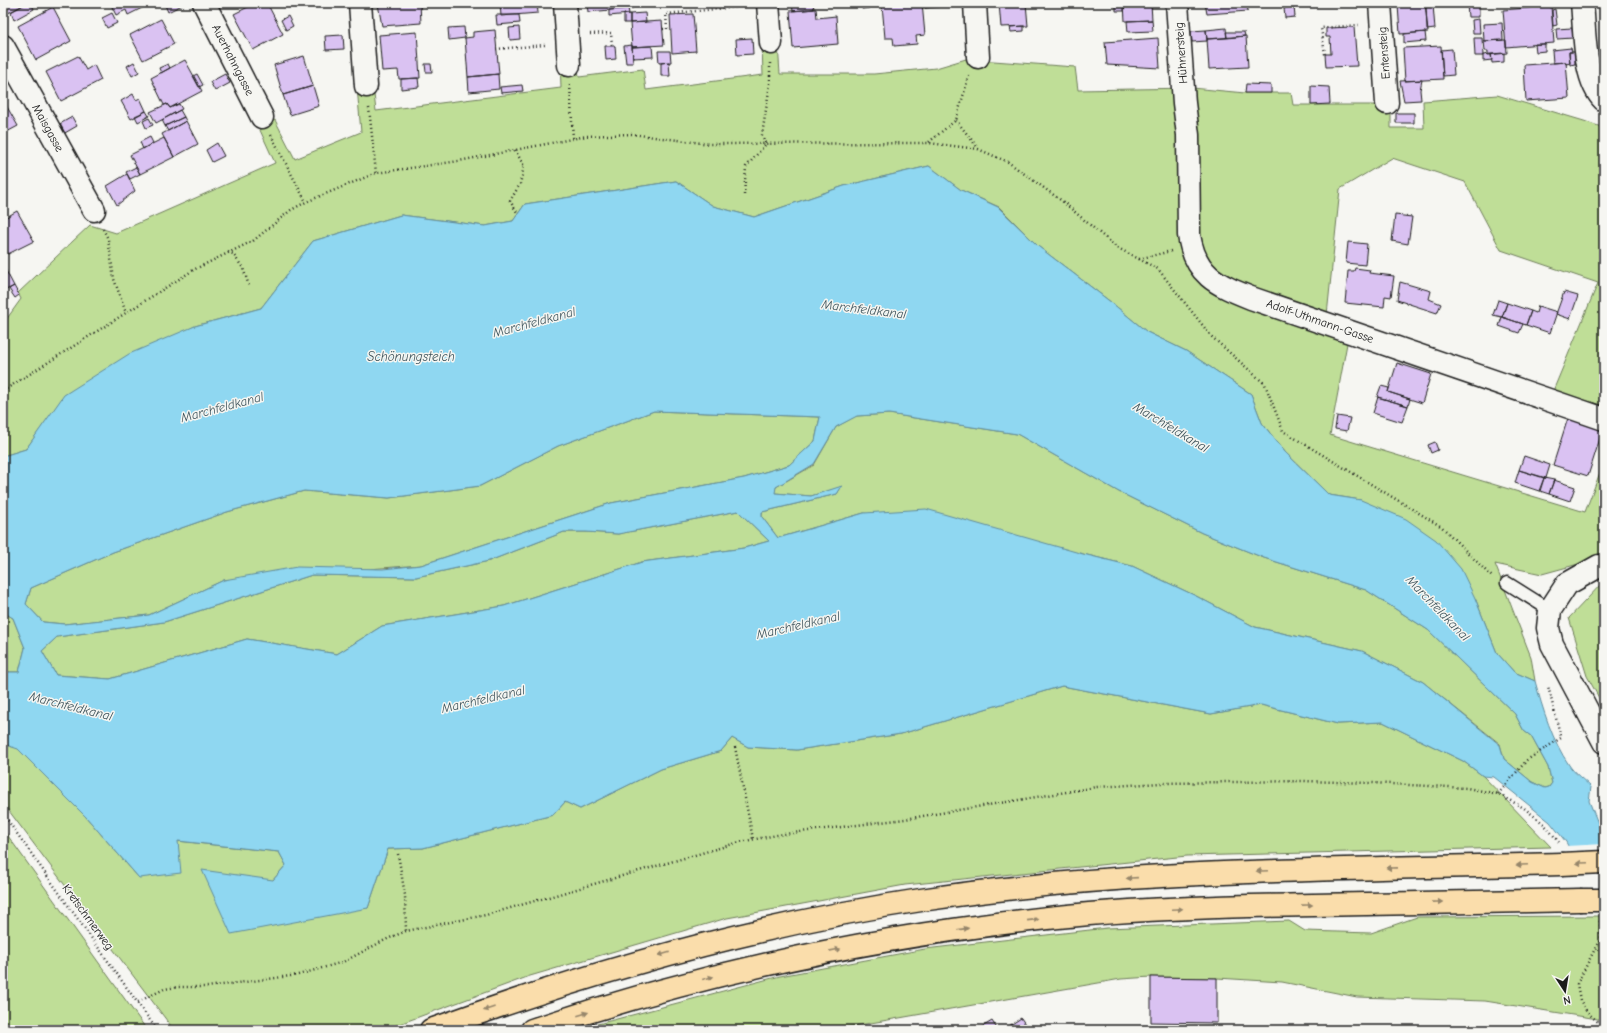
<svg xmlns="http://www.w3.org/2000/svg" width="1607" height="1033" viewBox="0 0 1607 1033" font-family="'Comic Neue',sans-serif">
  <style>
    .green { fill: #bfde97; stroke: #6e7d5a }
    .water { fill: #8fd7f1; stroke: #618c9c; fill-rule: evenodd }
    .pier { fill: #f6f6f2 }
    .building { fill: #dac2f2; stroke: #1c1c1c }
    .lines { fill: none; stroke-linecap: round; stroke-linejoin: round }
    .service-casing { stroke: #1c1c1c; stroke-width: 15 }
    .minor-casing { stroke: #1c1c1c; stroke-width: 25 }
    .motorway-casing { stroke: #1c1c1c; stroke-width: 25 }
    .path { stroke: #1c1c1c; stroke-width: 2.5; stroke-dasharray: 1 3; stroke-linecap: butt }
    .service { stroke: #f6f6f2; stroke-width: 12 }
    .minor { stroke: #f6f6f2; stroke-width: 22 }
    .motorway { stroke: #faddab; stroke-width: 22 }
    .motorway-bridge-casing { stroke: #1c1c1c; stroke-width: 25; stroke-linecap: butt }
    .motorway-bridge { stroke: #faddab; stroke-width: 22 }
    .oneway { fill: #96866b }
    .labels { text-anchor: middle; dominant-baseline: central; stroke-width: 3; stroke-linejoin: round; paint-order: stroke }
    .street-label { font-size: 12px; fill: #1c1c1c; stroke: #f6f6f2 }
    .water-label { font-size: 13px; font-style: italic; fill: #3e545c; stroke: #f6f6f2 }
  </style>
  <rect width="100%" height="100%" fill="#f6f6f2"/>
  <filter id="ink" filterUnits="userSpaceOnUse"><feTurbulence type="fractalNoise" baseFrequency=".025" numOctaves="2"/><feDisplacementMap in="SourceGraphic" scale="8" xChannelSelector="R" yChannelSelector="G"/><feConvolveMatrix kernelMatrix="1 2 1 2 8 2 1 2 1" color-interpolation-filters="sRGB"/></filter>
  <g filter="url(#ink)">
    <path class="green" d="M762 44H778L780 74H874L936 68 966 59 1075 67 1078 90 1192 88 1245 93H1291L1293 105H1379L1391 107V128H1424L1423 101 1497 95 1584 121 1604 128V406L1553 391 1598 283 1501 250 1465 182 1392 158 1340 189 1327 315 1348 338 1330 435 1585 512 1604 462V557L1542 574 1495 564 1531 657 1535 681 1514 672 1497 653 1475 598 1361 500 1329 495 1285 452 1262 423 1251 394 1186 351 1147 332 1112 303 1039 247 999 207 961 190 929 166 844 186 754 217 713 206 676 181 525 204 513 221 485 226 401 215 313 241 261 308 195 326 65 395 26 449 3 456V324L21 299 18 293 90 225 116 233 275 163 259 128 275 120 295 159 361 132 357 87 373 86 376 111 561 88 560 59 577 58 579 77 643 69 646 90 763 75Z
      M654 411 820 417 815 441 789 465 744 478 611 503 421 565 224 580 149 615 64 624 43 622 26 604 31 588 113 552 227 512 304 491 389 498 480 486 558 446Z
      M889 414 1017 434 1119 492 1202 533 1264 558 1366 590 1428 630 1515 714 1524 731 1531 736 1548 767 1552 783 1549 787 1545 788 1532 782 1504 759 1500 744 1423 682 1362 651 1255 627 1196 596 1132 566 1083 554 864 513 778 538 762 517V512L837 494 841 487 811 496 774 493 776 487 814 465 836 427 856 416Z
      M738 511 769 541 744 548 642 562 504 606 382 626 337 654 247 639 110 679 56 675 42 651 57 637 164 622 312 575 416 577 489 561 564 532H586L618 534Z
      M1604 581V707L1587 676 1569 618Z
      M3 612 13 618 25 648 19 672H3Z
      M1062 686 1211 714 1261 705 1338 724 1383 722 1463 761 1483 776 1551 847 1187 856 905 885 727 918 530 976 383 1030H174L3 803V744L18 748 86 817 139 878 177 841 279 852 286 865 273 880 368 908 388 849 423 848 553 815 565 802 580 809 661 769 721 751 732 738 748 747 797 750 901 734Z
      M3 829 147 1030H3Z
      M1603 916 1604 1020 1485 1001 1357 997 1282 982 1217 978 1151 977 1121 979 831 1030H578L594 1025 780 976 925 949 1107 928 1289 921 1305 931 1371 933 1417 917Z"/>
    <path class="water" d="M929 166 961 190 998 207 1039 247 1112 303 1147 332 1186 351 1251 394 1262 423 1285 452 1329 495 1361 500 1406 519 1436 540 1461 569 1475 598 1497 653 1514 672 1535 681C1543 710 1552 740 1569 765 1574 773 1584 780 1591 787L1589 801 1604 838V914L1566 842 1550 822 1494 777 1483 776 1463 761 1383 722 1338 724 1261 705 1211 714 1062 686 901 734 797 750 748 747 732 738 721 751 661 769 580 809 565 802 553 815 423 848 388 849 368 908 231 934 202 870 273 880 286 865 279 852 178 841 181 873 139 878 86 817 18 749 3 744V672H19L25 648 13 618 3 612V456L26 449 64 395 129 354 195 326 261 308 313 241 401 215 485 226 513 221 525 204 676 181 713 206 754 217 844 186ZM654 411 820 417 815 441 789 465 744 478 611 503 421 565 383 569 297 567 224 580 149 615 64 624 43 622 26 604 31 588 113 552 227 512 304 491 389 498 480 486 558 446ZM889 414 1017 434 1119 492 1202 533 1264 558 1366 590 1428 630 1515 714 1524 731 1531 736 1548 767 1552 783 1549 787 1545 788 1532 782 1504 759 1500 745 1423 682 1362 651 1255 627 1196 596 1132 566 1083 554 926 509 864 513 778 538 762 517V512L837 494 842 486 811 496 775 493 776 487 814 464 836 427 857 416ZM738 511 769 541 744 548 642 562 504 606 382 626 337 654 247 639 110 679 56 675 42 651 57 637 164 622 312 575 416 577 489 561 564 532H586L618 534Z"/>
    <path class="pier" d="M1604 844V916L1566 846Z"/>
    <path class="building" d="M3 3H27L8 13Z
      M27 3H31L34 9 14 20 11 12Z
      M110 3H142L144 7 128 15 126 10 116 15Z
      M164 3H186L168 12Z
      M256 3H267L283 34 253 50 234 14Z
      M380 3H420L421 23 382 26 378 4H380Z
      M500 3H537L538 13 501 16Z
      M587 3H632L633 8 588 12Z
      M792 3H813L814 9 793 11Z
      M862 3H870V8L862 9Z
      M901 3H922L925 35 916 36 917 44 894 46 893 38H885L882 5Z
      M925 3H954V5L925 8Z
      M999 3H1026L1028 26 1001 27Z
      M1116 3H1124V11H1116Z
      M1124 3H1151L1152 20 1125 21Z
      M1205 3H1247L1248 11 1207 14Z
      M1425 3 1428 32 1400 34 1398 5Z
      M1467 3H1479V17H1468Z
      M1426 5H1433L1435 29 1427 30Z
      M1551 6 1554 43 1506 47 1503 10Z
      M53 7 71 41 36 60 18 26Z
      M1294 7 1295 17 1285 18 1284 8Z
      M628 8 629 14 609 16V10Z
      M816 9 817 18 836 16 838 44 793 48 790 11Z
      M1555 9 1557 25 1553 26 1552 10Z
      M112 13 117 23 107 28 102 18Z
      M645 13 646 22 630 23V14Z
      M624 14H630V23H624Z
      M693 14 696 51 672 53 670 15Z
      M496 15H519L520 23 497 25Z
      M288 16 293 26 286 30 281 20Z
      M161 19 174 44 143 60 130 35Z
      M1479 19 1480 33H1473L1472 20Z
      M1152 20 1153 31 1128 32 1127 21Z
      M662 21 664 45 632 47 630 23Z
      M1502 23 1503 40 1484 41 1483 24Z
      M1024 26V31L1011 32 1010 27Z
      M464 27 465 38 449 40 448 28Z
      M519 27 520 39 510 40 509 28Z
      M1354 27 1357 66 1326 67 1325 54H1331L1330 37H1326V28Z
      M1226 28 1227 38 1207 39 1206 30Z
      M1572 28 1573 38 1557 39 1556 29Z
      M495 30 499 74 468 77 465 38 473 37V32Z
      M1206 30 1207 41 1192 42 1191 31Z
      M417 32 420 78 399 79 398 70 382 71 379 35Z
      M1226 32H1244L1245 36 1227 38Z
      M1425 32 1426 41 1404 43V34Z
      M343 35 344 49 326 50 325 36Z
      M1246 36 1248 67 1209 69 1207 39Z
      M752 38 753 54 737 55 736 39Z
      M1158 38 1160 68 1107 65 1105 42Z
      M1474 38H1482L1483 56H1475Z
      M1506 40 1507 53 1488 55V51H1485L1484 41Z
      M1535 44H1545V51L1536 52Z
      M632 45 633 63H626L624 46Z
      M605 46H615L616 59 606 60Z
      M652 46 653 57 633 58 632 47Z
      M1441 46 1443 79 1405 81 1403 48Z
      M1571 48 1572 52H1569L1570 63 1566 64V62L1553 63 1552 50Z
      M1452 49 1454 75 1443 76 1441 50Z
      M658 51H670L671 62 659 63Z
      M1569 52H1575V64L1570 65Z
      M1504 53V62L1492 63 1491 54Z
      M1491 54 1492 60 1483 61V55Z
      M78 56 86 70 94 65 101 80 61 101 46 72Z
      M304 56 313 86 283 95 274 65Z
      M185 60 202 91 170 108 167 104 164 105 151 78Z
      M134 62 139 72 132 76 127 66Z
      M669 62 670 76H661V63Z
      M1566 62 1569 98 1526 101 1524 65Z
      M168 64 170 68 161 73 159 68Z
      M425 64H431L432 72H426Z
      M197 74 203 85 199 87 193 76Z
      M225 74 230 83 215 91 210 82Z
      M498 74 499 89 469 92 468 77Z
      M418 78 419 87 401 89V79Z
      M1422 80 1420 90 1421 100 1404 101 1400 81Z
      M1246 84 1271 85V93H1245Z
      M522 85 523 91 501 93 500 87Z
      M313 86 319 106 290 115 283 95Z
      M1311 86 1329 87 1330 104 1311 105Z
      M133 94 136 100 140 98 146 111 131 119 121 101Z
      M3 100 18 126 3 134Z
      M167 104 170 108 179 104 182 109 156 123 150 112Z
      M180 110 184 117 165 126 162 120Z
      M146 111 149 116 138 122 135 116Z
      M1396 113H1414V123H1396Z
      M72 117 77 126 63 134 58 125Z
      M184 117 186 121 168 131 165 126Z
      M149 118 153 125 146 128 143 121Z
      M186 121 198 144 174 157 162 134Z
      M150 137 153 143 143 149 140 142Z
      M164 138 174 157 140 174 130 155Z
      M217 143 224 156 212 162 206 150Z
      M136 167 140 174 130 179 126 172Z
      M127 174 135 191 117 205 107 186Z
      M17 211 34 241 8 254 3 245V219Z
      M1395 215 1412 217 1408 244 1392 241Z
      M1348 242 1367 244 1365 265 1346 263Z
      M3 265 14 286 4 291 3 289Z
      M1355 268 1370 270 1369 273 1394 276 1391 297 1385 296 1384 307 1345 303 1348 271H1354Z
      M1400 282 1431 291 1429 299 1441 304 1437 313 1397 300Z
      M14 286 19 295 15 298 9 289Z
      M1564 292 1578 296 1570 319 1556 314Z
      M1498 300 1507 303 1502 317 1493 315Z
      M1507 303 1531 311 1526 325 1502 317Z
      M1538 306 1557 312 1550 333 1526 325 1531 311 1536 313Z
      M1502 317 1523 324 1519 333 1499 326Z
      M1397 363 1431 374 1422 403 1388 392Z
      M1381 386 1389 388 1388 392 1410 399 1408 406 1377 397Z
      M1378 397 1408 406 1402 422 1373 413Z
      M1337 416 1350 418 1347 431 1335 429Z
      M1568 418 1603 429 1588 476 1553 465Z
      M1435 442 1438 450 1431 453 1428 445Z
      M1524 456 1550 465 1546 478 1519 470Z
      M1519 470 1544 478 1539 491 1515 483Z
      M1544 478 1554 480 1549 494 1540 491Z
      M1554 480 1575 487 1570 501 1549 494Z
      M1151 977 1217 978V1023L1151 1022Z
      M1021 1018 1029 1030H1003Z
      M992 1021 998 1030H977Z"/>
    <g class="lines">
      <g class="service-casing">
        <path id="service" d="M1507 583 1550 610"/>
      </g>
      <g class="minor-casing">
        <path id="minor" d="M204 3 262 117
          M360 3 366 86
          M565 3 569 65
          M768 3 771 43
          M975 3 978 57
          M1177 3 1184 103 1188 135 1189 235C1195 275 1216 284 1251 298L1604 419
          M1380 3 1387 103
          M1582 3C1585 31 1583 79 1604 100
          M3 46 94 210
          M1604 566H1599L1567 584 1550 610 1548 628 1552 644 1604 742"/>
      </g>
      <g class="motorway-casing">
        <path id="motorway" d="M431 1030C591 972 753 925 921 900 1133 868 1347 870 1561 864
          M532 1030C713 969 900 931 1089 914 1164 908 1239 906 1313 905 1402 903 1491 902 1580 900"/>
      </g>
      <path class="path" d="M663 29H667L666 14 747 6
        M590 34 611 33 612 46
        M496 49 545 45
        M1325 54 1321 28 1359 25
        M570 85 573 139
        M369 108 376 173
        M956 120 978 148
        M271 135 306 202
        M929 142 956 120 969 76
        M515 150 524 166 520 184 510 201 518 214
        M744 195 746 167 766 144 762 135 770 84V63
        M103 229 108 239 114 279 126 313
        M228 252 233 254 243 268 249 286
        M1139 259 1171 251
        M3 391 195 269 253 241 291 210 306 202 376 173 459 161 587 136 631 134 710 144 929 143 978 149 1008 162 1062 201 1116 247 1158 269 1212 337 1265 384 1283 431 1442 527 1492 577
        M735 747 753 839
        M1498 794 1527 760 1561 738 1548 686
        M3 814 157 1030
        M398 854 405 895 406 931
        M1600 921 1601 937 1577 984 1580 1000 1587 1012 1597 1021 1604 1022
        M138 1002 164 989 178 987H207L298 975 343 962 385 940 406 931 486 915 740 842 777 835 905 819 1096 787 1162 783 1304 781 1372 783 1467 788 1498 794 1524 808 1544 824 1559 842"/>
      <use href="#service" class="service"/>
      <use href="#minor" class="minor"/>
      <use href="#motorway" class="motorway"/>
      <g class="motorway-bridge-casing">
        <path id="motorway-bridge" d="M1561 864 1604 862
          M1580 900H1604"/>
      </g>
      <use href="#motorway-bridge" class="motorway-bridge"/>
    </g>
    <defs><path id="oneway-solid" d="M-6-.8H1V-3.2L6.5 0L1 3.2V.8H-6Z"/></defs>
    <g class="oneway">
      <use href="#oneway-solid" transform="translate(1582 863) rotate(177)"/>
      <use href="#oneway-solid" transform="translate(1522 865) rotate(178)"/>
      <use href="#oneway-solid" transform="translate(1392 868) rotate(179)"/>
      <use href="#oneway-solid" transform="translate(1262 871) rotate(178)"/>
      <use href="#oneway-solid" transform="translate(1132 878) rotate(176)"/>
      <use href="#oneway-solid" transform="translate(1437 902) rotate(-1)"/>
      <use href="#oneway-solid" transform="translate(1307 905) rotate(-1)"/>
      <use href="#oneway-solid" transform="translate(1177 909) rotate(-2)"/>
      <use href="#oneway-solid" transform="translate(1033 920) rotate(-6)"/>
      <use href="#oneway-solid" transform="translate(963 929) rotate(-8)"/>
      <use href="#oneway-solid" transform="translate(835 950) rotate(-11)"/>
      <use href="#oneway-solid" transform="translate(664 954) rotate(164)"/>
      <use href="#oneway-solid" transform="translate(708 978) rotate(-14)"/>
      <use href="#oneway-solid" transform="translate(489 1009) rotate(161)"/>
      <use href="#oneway-solid" transform="translate(583 1014) rotate(-17)"/>
    </g>
  </g>
  <g class="labels">
    <g class="street-label">
      <text transform="translate(1181 53) rotate(-94)">Hühnersteig</text>
      <text transform="translate(1384 53) rotate(-94)">Entensteig</text>
      <text transform="translate(233 60) rotate(63)">Auerhahngasse</text>
      <text transform="translate(48 128) rotate(61)">Maisgasse</text>
      <text transform="translate(1320 321) rotate(19)">Adolf-Uthmann-Gasse</text>
      <text transform="translate(88 917) rotate(54)">Kretschmerweg</text>
    </g>
    <g class="water-label">
      <text transform="translate(864 309) rotate(7)">Marchfeldkanal</text>
      <text transform="translate(534 322) rotate(-15)">Marchfeldkanal</text>
      <text x="411" y="356">Schönungsteich</text>
      <text transform="translate(222 407) rotate(-15)">Marchfeldkanal</text>
      <text transform="translate(1171 427) rotate(31)">Marchfeldkanal</text>
      <text transform="translate(1438 608) rotate(46)">Marchfeldkanal</text>
      <text transform="translate(798 625) rotate(-13)">Marchfeldkanal</text>
      <text transform="translate(483 699) rotate(-13)">Marchfeldkanal</text>
      <text transform="translate(71 706) rotate(14)">Marchfeldkanal</text>
    </g>
  </g>
  <rect width="1607" height="1033" fill="none" stroke="#f6f6f2" stroke-width="16"/>
  <rect x="8" y="8" width="1591" height="1017" fill="none" stroke="#1c1c1c" stroke-width="1.5" filter="url(#ink)"/>
  <g transform="translate(1565 991) rotate(168)" stroke="#f6f6f2" stroke-width="3" paint-order="stroke">
  <path d="M0-3L7 15L0 10L-7 15Z" fill="#1c1c1c"/>
  <text y="-6" font-size="11" font-weight="bold" text-anchor="middle" fill="#1c1c1c">N</text>
  </g>
</svg>
